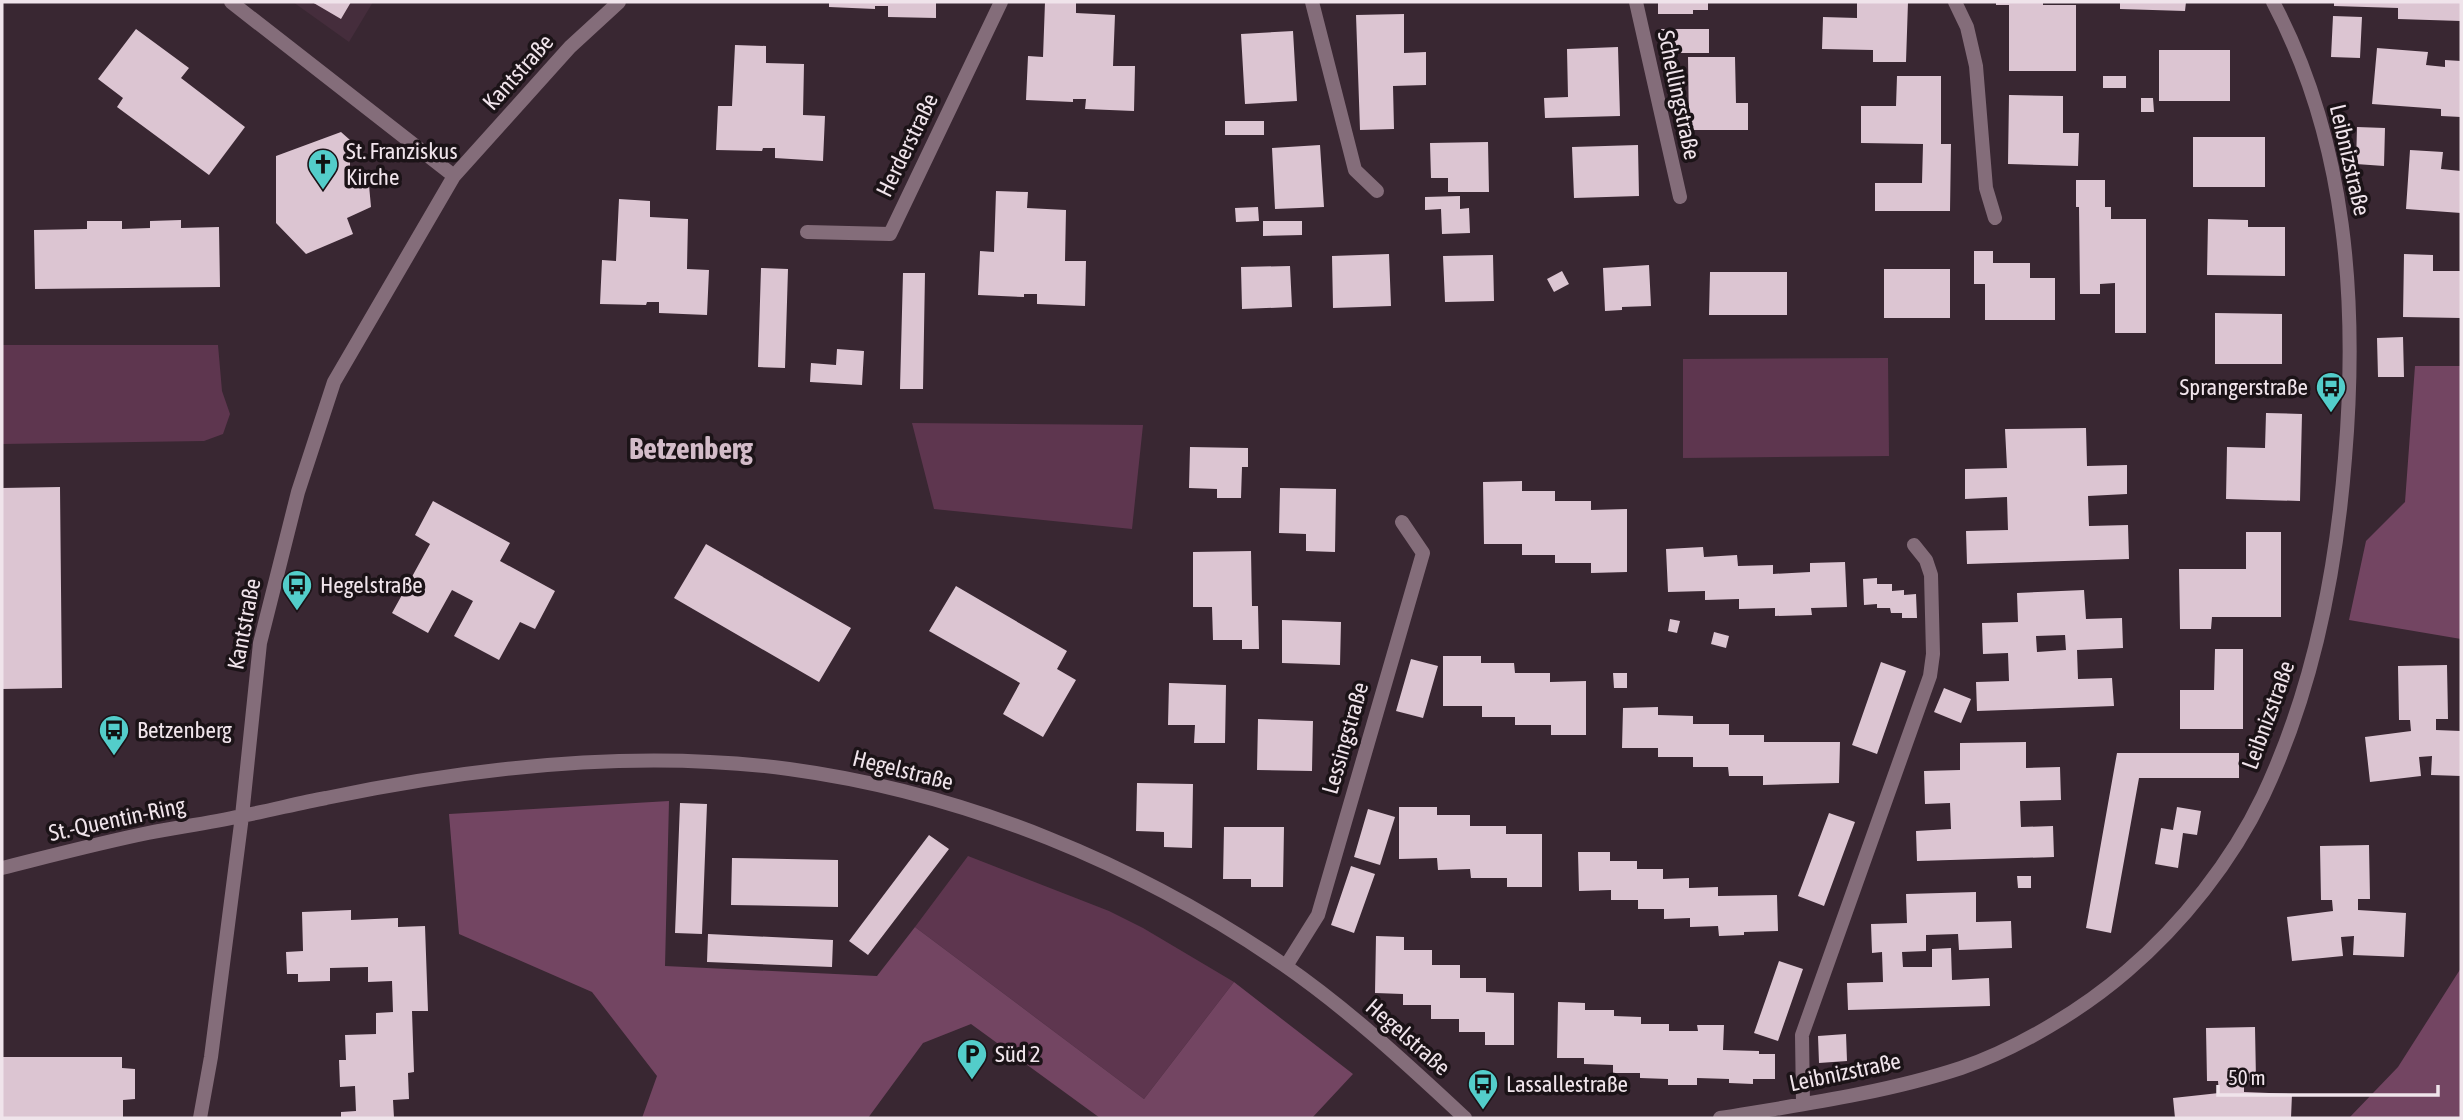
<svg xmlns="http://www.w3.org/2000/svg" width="2463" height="1120" viewBox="0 0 2463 1120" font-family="'Asap Condensed',sans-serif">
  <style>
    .built { fill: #452d3c }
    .green { fill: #5e364f }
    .forest { fill: #734562 }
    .building { fill: #dcc5d2; fill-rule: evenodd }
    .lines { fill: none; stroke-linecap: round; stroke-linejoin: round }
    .minor { stroke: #846d7a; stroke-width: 14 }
    .labels { text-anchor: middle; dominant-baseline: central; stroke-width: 7; stroke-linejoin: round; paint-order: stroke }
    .street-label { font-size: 23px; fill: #f0e4eb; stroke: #1b1317 }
    .poi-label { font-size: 23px; fill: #f0e4eb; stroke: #1b1317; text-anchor: start }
    .district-label { font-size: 30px; font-weight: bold; fill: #d3bcc9; stroke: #1b1317 }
  </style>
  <rect width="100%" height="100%" fill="#392732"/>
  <path class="built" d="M293 2H373L349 42Z"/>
  <path class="green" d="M2 345H218L222 391 230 414 223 434 204 441 2 444Z
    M1888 358 1889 456 1683 458V359Z
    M912 423 1143 425 1132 529 934 509Z
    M968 856 1109 911 1143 928 1234 982 1144 1099 915 927Z"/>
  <path class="forest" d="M2415 366H2461V639L2349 620 2366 541 2405 502Z
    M669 801 665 966 877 976 915 927 1144 1099 1234 982 1353 1074 1312 1118H1100L971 1024 923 1043 868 1118H642L657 1076 592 992 459 934 449 814Z
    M2461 968V1118H2349L2398 1067Z"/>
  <path class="building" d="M312 2H351L341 19Z
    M829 2H936V18L888 17V6H875V9L829 7Z
    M1045 2H1076V13L1115 15 1113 66H1135L1134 111 1085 109 1086 99H1073V102L1026 100 1028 56 1043 57Z
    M1658 2H1708V10H1693V14H1658Z
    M1857 2H1908L1906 62H1873V50L1822 49 1823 17 1857 18Z
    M1996 2H2043V5H2076V71H2009V5H1996Z
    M2120 2H2186L2185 11 2120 9Z
    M2334 2H2461V21L2398 19V8L2334 6Z
    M1404 14V53L1426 52V85L1393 86 1394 129 1360 130 1356 15Z
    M2333 16 2362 17 2360 58 2331 57Z
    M136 29 189 68 181 78 245 127 209 175 117 107 123 98 98 79Z
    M1661 29H1709V53H1661Z
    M1293 31 1297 101 1245 104 1241 34Z
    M735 45 766 46V63L804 64 803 115 825 116 823 161 775 158V148H763L762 151 716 150 718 106H732Z
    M1618 47 1620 116 1545 118 1544 98 1568 97 1567 49Z
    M2377 48 2428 52 2426 65 2445 67V60L2461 61V117L2441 116V109L2372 104Z
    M2159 50H2230V101H2159Z
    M1688 57H1735L1736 103H1748V130H1689Z
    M1897 76H1941V144H1951L1950 211H1875V183H1922L1923 144 1861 143V106H1896Z
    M2103 76H2126V88H2103Z
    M2009 95 2063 96V133H2079L2078 166 2008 164Z
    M2141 98H2153L2154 112H2141Z
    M1225 121H1264V135H1225Z
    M2357 127 2385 128 2384 166 2356 164Z
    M341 132 350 140V168L368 174 371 207 347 218 353 234 306 254 276 223V156Z
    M2193 137H2265V187H2193Z
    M1488 142 1489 192H1448V178H1431L1430 143Z
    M1320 145 1324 207 1275 209 1272 148Z
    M1638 145 1639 196 1574 198 1572 147Z
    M2410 150 2443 152 2441 169 2461 171V213L2406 209Z
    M2076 180H2105V207H2111V219H2146V333H2115V283L2100 284V294H2080L2079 207H2076Z
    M996 191 1028 192 1027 208 1066 210 1065 261H1086L1085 306 1037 304V294H1024V297L978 295 980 251 994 252Z
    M1460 196V209L1469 208 1470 233 1442 234 1441 209 1425 210V197Z
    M619 199 650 201V217L688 219 687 269 709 270 707 315 659 313V302H647L646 305 600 304 602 260 616 261Z
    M1258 207 1259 221 1236 222 1235 208Z
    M2208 219 2248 220V227H2285V276L2207 275Z
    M181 220V228L219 227 220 287 35 289 34 230 87 229V221H122V229L150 228V221Z
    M1263 221H1302V235L1263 236Z
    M1974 251H1993V263H2030V278H2055V320H1985V284H1974Z
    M1389 254 1391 306 1333 308 1332 256Z
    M2404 254 2433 255V271H2461V318L2403 317Z
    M1493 255 1494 301 1445 302 1443 256Z
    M1649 265 1651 306 1622 307V310L1605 311 1603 268Z
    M1290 266 1292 307 1242 309 1241 267Z
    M761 268 788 269 785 368 758 367Z
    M1884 269H1950V318H1884Z
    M1562 271 1569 284 1554 292 1547 279Z
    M1710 272H1787V315H1709Z
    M903 273H925L923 389H900Z
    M2215 313 2282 314V364H2215Z
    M2403 337 2404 377H2378L2377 338Z
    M837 349 864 351 862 385 810 382 811 363 836 365Z
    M2266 413 2302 414 2300 501 2226 499 2227 447 2265 448Z
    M2086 428 2087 466 2127 465V494L2088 496 2089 526 2128 525 2129 559 1967 564 1966 531 2008 530 2007 497 1965 499V469L2007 468 2005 429Z
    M1190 447 1248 448V467H1242L1241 498H1217V489L1189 488Z
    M1522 481V491H1555V501H1591V510L1627 509V572L1591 573V563H1555V555H1522V544H1484L1483 482Z
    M60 487 62 688 2 689V488Z
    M1280 488 1336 489 1335 552 1306 551V534L1279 533Z
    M433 501 510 543 500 561 555 591 535 629 520 622 499 660 454 636 473 601 452 590 428 633 392 613 430 544 415 535Z
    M2246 532H2281V617H2212L2211 629H2180L2179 569H2246Z
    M706 544 851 628 819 682 674 598Z
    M1703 547 1704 557 1737 555 1738 566 1773 565V574L1810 572V563L1845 562 1847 607 1811 608 1812 615 1775 616V608L1739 609V599L1705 600V591L1668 592 1666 549Z
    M1251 551 1252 606H1258L1259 649H1242V640H1213L1212 607H1193V552Z
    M1877 578V584H1892V591L1904 590V595L1916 594 1917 618H1902V613H1891L1890 608H1877V604L1864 605 1863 579Z
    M956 586 1067 651 1057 669 1076 680 1043 737 1003 714 1020 683 929 631Z
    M2084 590 2086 619 2122 618 2123 648 2077 650 2078 679 2112 678 2114 706 1977 711 1976 682 2009 681 2008 653 1983 654 1982 623 2018 622 2017 593ZM2065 635 2066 650 2037 652 2036 636Z
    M1670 619 1680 621 1677 633 1668 631Z
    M1282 620 1341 622 1340 665 1282 663Z
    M1714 632 1729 636 1726 648 1711 644Z
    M2215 649H2243V729H2180V690H2214Z
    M1443 656H1481V663H1514L1515 673H1550V682L1586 681V735H1551V725H1515V717H1482V706H1443Z
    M1411 659 1438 666 1423 718 1396 711Z
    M1881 662 1906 671 1877 754 1852 745Z
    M2447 665 2448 719H2436V730L2461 731V776L2431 775 2432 756 2419 757 2421 776 2370 782 2365 737 2411 731 2410 720H2399L2398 666Z
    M1613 673H1627V688H1614Z
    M1169 683 1226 685 1225 743H1194L1195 725H1168Z
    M1944 688 1971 699 1961 723 1934 712Z
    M1658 707V715L1693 716V724H1729V735H1764V742H1840L1839 783 1763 785V776H1729L1728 767H1693V757H1658V748H1622L1623 708Z
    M1258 719 1313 721 1312 771 1257 770Z
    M2026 742V768L2060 767 2061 800 2020 801 2021 827 2053 826 2054 857 1917 861 1916 831 1951 829 1950 803 1925 804 1924 771 1960 770V743Z
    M2117 753H2239V778H2139L2111 933 2086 928Z
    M1137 783 1193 784 1192 848 1164 847V832L1136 831Z
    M680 803 707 804 702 934 675 933Z
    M1399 807H1437V815H1470V826H1506V834H1542V887H1507V878H1471L1470 869 1438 870 1437 858 1399 859Z
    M2177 807 2201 811 2197 835 2183 833 2178 868 2155 864 2161 828 2173 830Z
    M1368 809 1395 817 1380 865 1354 857Z
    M1829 813 1855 822 1824 906 1798 896Z
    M1224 827H1284L1283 887H1251V879H1223Z
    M929 835 949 849 868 955 849 941Z
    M2369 845 2370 899H2358V910L2406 913 2404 957 2353 955 2354 936 2341 937 2343 956 2292 961 2287 917 2333 911 2332 900H2321L2320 846Z
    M1578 852H1610V861H1637V869H1663V879L1689 878V888L1718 887V896L1777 895 1778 931 1744 932V935L1719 936 1718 926 1690 927V918L1664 919V909H1638V900H1611V890L1579 891Z
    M732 858 838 860V907L731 905Z
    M1351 866 1375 874 1354 933 1331 925Z
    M2017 876H2031V888H2018Z
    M1976 892V922L2011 921 2012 948 1959 950 1958 934 1926 935V951L1902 952 1903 967H1932V949L1951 948 1952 980 1989 978 1990 1006 1848 1010 1847 983 1883 982 1882 952 1872 953 1871 924 1907 923 1906 894Z
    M351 910V920L398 918V927L425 926 428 1011H412L414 1072 408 1073 409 1099 393 1100 394 1118H341V1112L356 1111 355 1086 340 1087 339 1060H346L345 1035 376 1034V1013L393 1012 392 981 368 982V967L330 968V981L298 982V974H287L286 952 303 951 302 912Z
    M708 934 833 940 832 967 707 962Z
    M1376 936 1404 937V950H1432V965H1460V978H1486V992L1514 993V1045H1485V1032H1459V1019H1431V1005H1403V994L1375 993Z
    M1779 961 1803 969 1778 1041 1754 1033Z
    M1558 1002 1585 1003V1010H1614V1016L1641 1017V1024H1669V1031H1698L1697 1025H1724L1723 1050 1759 1051V1054H1775V1079H1753V1084L1729 1083V1079L1697 1078V1085H1668V1079L1640 1078V1073H1613V1065L1584 1064V1058H1557Z
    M2255 1027 2256 1080 2244 1081V1092L2292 1094 2291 1118H2175L2173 1098 2219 1093 2218 1081H2207L2206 1028Z
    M1846 1034 1847 1061 1819 1063 1818 1036Z
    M2 1057H122V1068L135 1069V1099L123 1100V1118H2Z"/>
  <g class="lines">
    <path class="minor" d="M231 2 454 176
      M1312 2 1355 170 1377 191
      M1636 2 1680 197
      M1955 2 1967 27 1976 66 1986 188 1995 218
      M807 232 890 234 1001 2
      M2 868C50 856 99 843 148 833 179 827 210 823 241 816 269 811 298 803 326 798 474 767 639 749 789 769 966 793 1138 864 1284 965 1349 1010 1408 1065 1465 1118
      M1286 966 1318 915 1423 553 1402 522
      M1803 1104 1802 1035 1930 676 1933 654 1931 575 1926 560 1914 545
      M200 1118 211 1057 242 816 260 643 298 492 334 382 454 176 570 47 619 2
      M1720 1118C1799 1105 1885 1093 1961 1068 2017 1049 2082 1010 2127 971 2182 924 2232 861 2263 796 2313 690 2336 574 2345 458 2358 302 2347 142 2273 2"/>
  </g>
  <defs>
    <g id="church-pin" transform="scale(1.575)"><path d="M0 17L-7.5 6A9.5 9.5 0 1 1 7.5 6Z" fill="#53cdca" stroke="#1b1317"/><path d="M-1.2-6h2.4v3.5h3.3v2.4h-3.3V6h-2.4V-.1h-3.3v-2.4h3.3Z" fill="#111"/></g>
    <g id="bus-pin" transform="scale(1.575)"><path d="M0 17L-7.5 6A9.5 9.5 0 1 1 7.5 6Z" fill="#53cdca" stroke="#1b1317"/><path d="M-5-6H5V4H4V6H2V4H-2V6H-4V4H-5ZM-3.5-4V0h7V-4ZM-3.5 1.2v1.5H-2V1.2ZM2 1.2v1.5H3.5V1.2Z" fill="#111"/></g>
    <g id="parking-pin" transform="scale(1.575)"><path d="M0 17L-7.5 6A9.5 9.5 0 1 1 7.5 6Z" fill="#53cdca" stroke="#1b1317"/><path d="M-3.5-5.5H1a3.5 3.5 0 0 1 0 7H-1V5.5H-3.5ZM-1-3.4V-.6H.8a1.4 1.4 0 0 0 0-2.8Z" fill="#111"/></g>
  </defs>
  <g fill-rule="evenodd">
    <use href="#church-pin" x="323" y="164"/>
    <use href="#bus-pin" x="2331" y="387"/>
    <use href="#bus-pin" x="297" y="585"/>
    <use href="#bus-pin" x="114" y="730"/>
    <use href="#parking-pin" x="972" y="1054"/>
    <use href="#bus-pin" x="1483" y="1084"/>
  </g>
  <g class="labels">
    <g class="street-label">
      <text transform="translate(518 72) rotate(-48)">Kantstraße</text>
      <text transform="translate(1679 95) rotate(78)">Schellingstraße</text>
      <text transform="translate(907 145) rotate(-64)">Herderstraße</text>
      <text transform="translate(2350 160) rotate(77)">Leibnizstraße</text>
      <text transform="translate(244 624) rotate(-79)">Kantstraße</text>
      <text transform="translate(2268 715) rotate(-70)">Leibnizstraße</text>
      <text transform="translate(1345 738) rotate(-74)">Lessingstraße</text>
      <text transform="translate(903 770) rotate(14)">Hegelstraße</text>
      <text transform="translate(117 819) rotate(-12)">St.-Quentin-Ring</text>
      <text transform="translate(1408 1037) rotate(41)">Hegelstraße</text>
      <text transform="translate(1845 1072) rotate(-12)">Leibnizstraße</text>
    </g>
    <g class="poi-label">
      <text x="346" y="151">St. Franziskus<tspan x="346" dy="26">Kirche</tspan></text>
      <text x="2308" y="387" text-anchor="end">Sprangerstraße</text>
      <text x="320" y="585">Hegelstraße</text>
      <text x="137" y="730">Betzenberg</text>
      <text x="995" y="1054">Süd 2</text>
      <text x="1506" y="1084">Lassallestraße</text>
    </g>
    <g class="district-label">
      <text x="691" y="448">Betzenberg</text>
    </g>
  </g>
  <rect width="2463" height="1120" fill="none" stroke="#f0e4eb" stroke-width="7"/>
  <path d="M2218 1085v10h220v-10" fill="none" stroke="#f0e4eb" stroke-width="3.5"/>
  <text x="2228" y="1085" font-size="21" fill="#f0e4eb" stroke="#1b1317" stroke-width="5" paint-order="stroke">50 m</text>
</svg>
